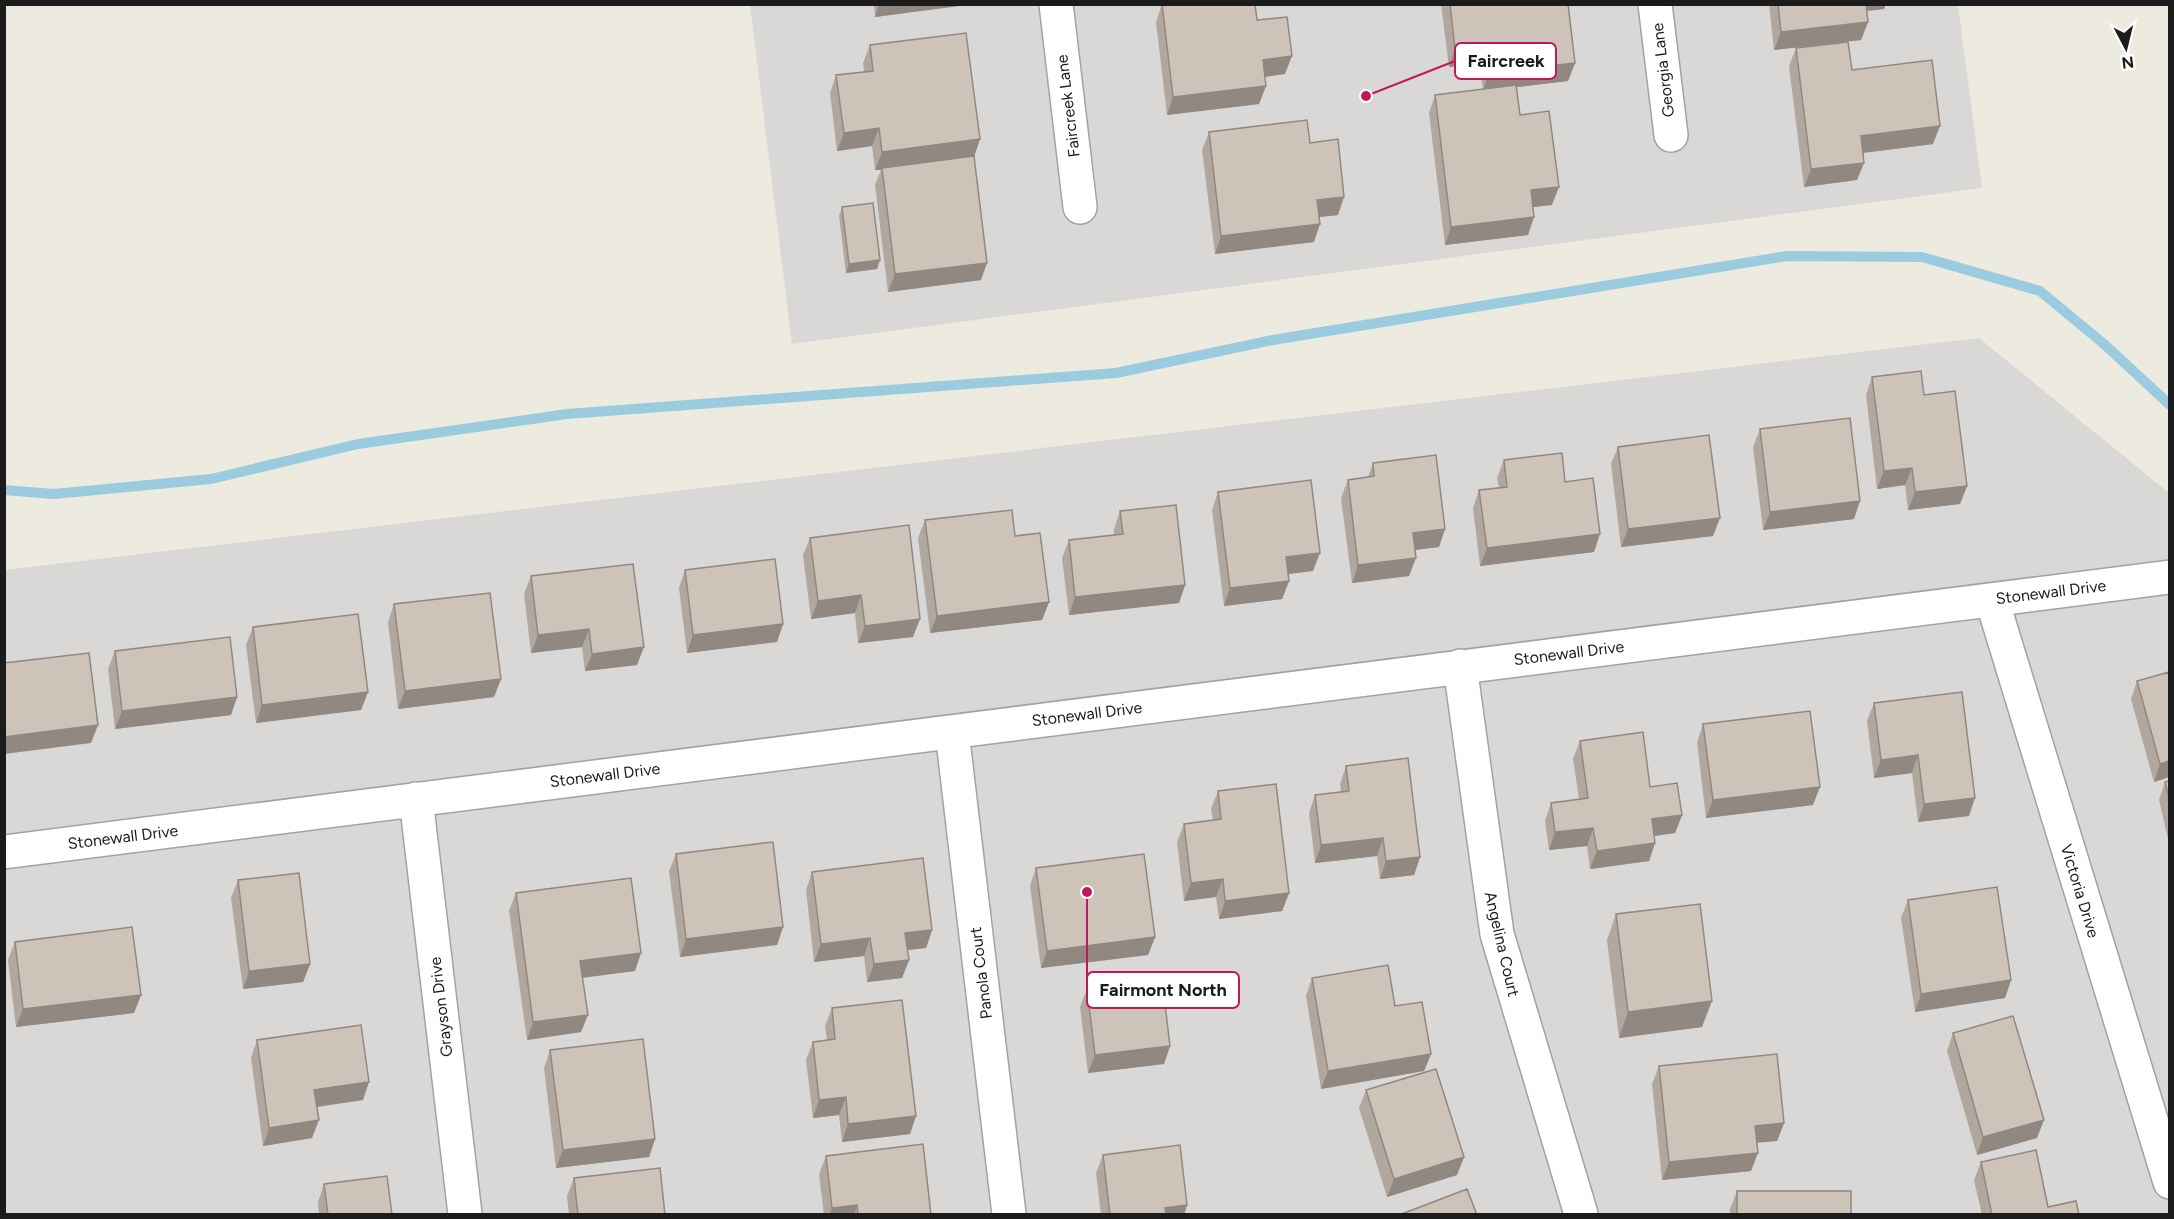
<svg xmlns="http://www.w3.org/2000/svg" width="2174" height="1219" viewBox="0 0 2174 1219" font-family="Figtree,sans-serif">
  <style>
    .residential { fill: #d9d8d7 }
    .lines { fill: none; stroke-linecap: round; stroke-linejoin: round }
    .stream { stroke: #9bcbdf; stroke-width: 10 }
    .minor-casing { stroke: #a2a2a2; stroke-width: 36 }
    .minor { stroke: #fff; stroke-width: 33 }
    .wall { fill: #b0a89e }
    .shaded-wall { fill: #908881 }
    .building { fill: #cdc3b8; stroke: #908881; stroke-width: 1.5 }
    .labels { text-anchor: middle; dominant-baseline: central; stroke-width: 4.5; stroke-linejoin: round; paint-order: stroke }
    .street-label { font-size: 16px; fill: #1b1b1b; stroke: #fff }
    .leader { fill: none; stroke: #c2185b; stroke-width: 2 }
    .callout-dot { fill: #c2185b; stroke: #fff; stroke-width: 2 }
    .callout { fill: #fff; stroke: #c2185b; stroke-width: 2 }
    .callout-label { font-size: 18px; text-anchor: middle; font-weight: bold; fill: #1b1b1b }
  </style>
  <rect width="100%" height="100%" fill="#edeadf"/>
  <path class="residential" d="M750 5H1958L1982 188 792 344Z
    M1979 338 2169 493V1214H5L4 570Z"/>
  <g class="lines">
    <path class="stream" d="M4 490 54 494 211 479 358 444 567 414 1116 373 1273 340 1787 256 1922 257 2040 291 2104 344 2170 405"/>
    <g class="minor-casing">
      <path id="minor" d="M1056 4 1080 207
        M1655 4 1671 135
        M1992 600 2170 1182
        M1460 666 1497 934 1581 1214
        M952 732 1009 1214
        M416 799 465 1214
        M4 852 2170 577"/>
    </g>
    <use href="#minor" class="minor"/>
  </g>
  <path class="wall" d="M874 4H960L959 6 875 17Z
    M1162 4 1257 20 1285 74 1265 77 1266 86 1259 104 1167 115 1156 22Z
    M1441 4H1568L1575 63 1568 81 1517 87 1520 115 1552 205 1533 207 1528 235 1445 245 1429 113 1435 95 1483 89 1479 63 1449 67Z
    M1769 4H1886L1884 9 1866 11 1868 22 1861 40 1774 50Z
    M870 45 980 139 974 156 981 280 888 292 875 185 881 170H875L872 146 837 151 830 93 836 75 864 72 863 63Z
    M1796 48 1852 70 1933 144 1863 153 1857 180 1804 187 1789 66Z
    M1209 132 1310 143 1338 215 1319 217 1314 242 1215 254 1202 150Z
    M842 207 880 260 877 269 846 273 839 216Z
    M1872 377 1924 395 1967 486 1960 504 1908 510 1905 485 1877 489 1866 395Z
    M1760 429 1854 519 1763 530 1753 447Z
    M1618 447 1713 536 1621 547 1611 464Z
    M1504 460 1565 482 1594 552 1480 566 1473 508 1479 490 1499 488 1497 478Z
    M1373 463 1445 529 1439 547 1415 550 1409 576 1352 583 1341 498 1348 480 1368 477Z
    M1218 492 1313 571 1288 574 1289 581 1282 599 1224 606 1212 510Z
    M1120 511 1185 585 1179 603 1069 615 1062 558 1069 540 1114 535V529Z
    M925 520 1015 536 1049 602 1042 620 930 633 918 538Z
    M810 538 913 637 858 643 855 613 811 619 803 555Z
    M685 570 783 624 777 642 687 653 679 588Z
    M531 576 637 665 585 671 582 647 531 653 524 594Z
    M394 604 501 679 494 697 398 709 388 622Z
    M253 627 368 692 361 710 256 723 246 645Z
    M115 651 237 697 231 715 115 729 108 669Z
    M2169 672V777L2154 782 2131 699 2137 681Z
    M1874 703 1969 816 1918 822 1912 773 1874 778 1867 721Z
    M1703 724 1813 805 1706 818 1697 742Z
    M1580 741 1650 787 1682 815 1675 833 1654 836 1655 843 1649 861 1590 869 1587 846 1549 850 1545 821 1551 803 1579 799 1573 759Z
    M1346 766 1420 857 1414 875 1380 879 1377 856 1315 863 1309 813 1315 795 1341 792 1340 784Z
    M2169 781V843L2159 800 2165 782Z
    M1218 791 1289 893 1282 911 1219 919 1216 897 1184 901 1177 842 1184 824 1213 820 1211 809Z
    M676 854 783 927 777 945 680 957 669 871Z
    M1036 868 1155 937 1148 955 1041 968 1030 886Z
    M812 872 932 930 926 948 907 950 909 960 902 978 867 982 864 956 814 962 806 890Z
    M238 880 310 964 303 982 243 989 231 898Z
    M516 893 635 971 583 977 581 1032 527 1040 509 911Z
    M1908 900 2011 980 2005 998 1915 1012 1901 918Z
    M1616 914 1702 1027 1619 1038 1607 940Z
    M15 942 141 995 134 1013 16 1027 8 960Z
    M1312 978 1395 1006 1431 1054 1424 1071 1321 1089 1306 996Z
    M1087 989 1170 1046 1164 1064 1088 1073 1080 1007Z
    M832 1008 916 1116 910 1134 842 1142 839 1115 813 1118 806 1060 813 1042 827 1040 825 1026Z
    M1953 1033 2037 1138 1977 1155 1947 1051Z
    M257 1040 363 1100 317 1107 312 1138 263 1146 251 1058Z
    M550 1050 655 1139 649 1157 556 1168 544 1068Z
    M1659 1066 1784 1123 1777 1141 1757 1143 1751 1171 1662 1180 1652 1084Z
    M1366 1090 1464 1157 1457 1175 1387 1197 1359 1108Z
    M1103 1155 1187 1205 1184 1215H1101L1096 1173Z
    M826 1156 931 1215H824L819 1174Z
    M1981 1162 2048 1207 2079 1215H1982L1974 1180Z
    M574 1178 665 1215H569L567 1196Z
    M324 1184 392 1215H319L318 1202Z
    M1737 1191 1851 1215H1730V1209Z"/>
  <path class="shaded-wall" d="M879 4H960L959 6 875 17Z
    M1861 4H1886L1884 9 1858 12Z
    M1868 22 1861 40 1774 50 1781 32Z
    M1486 45 1479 63 1449 67 1455 49Z
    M1292 56 1285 74 1256 78 1263 60Z
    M1575 63 1568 81 1483 91 1489 73Z
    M1266 86 1259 104 1167 115 1173 97Z
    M1940 126 1933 144 1854 154 1861 136Z
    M879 128 872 146 837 151 844 133Z
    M980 139 974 157 882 168 881 170H875L882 152Z
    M1864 163 1857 180 1804 187 1811 169Z
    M1559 187 1552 205 1524 208 1531 190Z
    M1344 197 1338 215 1311 218 1317 200Z
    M1534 217 1528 235 1445 245 1451 227Z
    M1320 224 1314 242 1215 254 1221 236Z
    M880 260 877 269 846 273 849 264Z
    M987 263 981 280 888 292 895 274Z
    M1912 468 1905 485 1877 489 1884 471Z
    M1967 486 1960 504 1908 510 1915 492Z
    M1860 501 1854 519 1763 530 1770 512Z
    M1720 518 1713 536 1621 547 1628 529Z
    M1445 529 1439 547 1406 551 1413 533Z
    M1600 534 1594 552 1480 566 1487 548Z
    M1320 553 1313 571 1279 575 1286 557Z
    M1416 558 1409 576 1352 583 1358 565Z
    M1289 581 1282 599 1224 606 1230 588Z
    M1185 585 1179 603 1069 615 1075 597Z
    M861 595 855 613 811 619 818 601Z
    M1049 602 1042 620 930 633 937 616Z
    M920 619 913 637 858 643 865 626Z
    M783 624 777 642 687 653 693 635Z
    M589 629 582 647 531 653 538 635Z
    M644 647 637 665 585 671 592 654Z
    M501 679 494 697 398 709 405 691Z
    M368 692 361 710 256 723 262 705Z
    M237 697 231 715 115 729 122 711Z
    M98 725 91 743 4 754V737Z
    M1918 755 1912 773 1874 778 1881 760Z
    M2169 761V777L2154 782 2160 764Z
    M1820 787 1813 805 1706 818 1713 800Z
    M1975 798 1969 816 1918 822 1924 804Z
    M1682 815 1675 833 1646 837 1652 819Z
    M1593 828 1587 846 1549 850 1555 832Z
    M1383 838 1377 856 1315 863 1321 845Z
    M1655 843 1649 861 1590 869 1597 851Z
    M1420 857 1414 875 1380 879 1386 861Z
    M1223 879 1216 897 1184 901 1191 883Z
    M1289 893 1282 911 1219 919 1225 901Z
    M783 927 777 945 680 957 686 939Z
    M932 930 926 948 899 951 905 933Z
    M1155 937 1148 955 1041 968 1047 951Z
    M870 938 864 956 814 962 821 944Z
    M641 953 635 971 574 979 580 961Z
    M909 960 902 978 867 982 874 964Z
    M310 964 303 982 243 989 249 971Z
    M2011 980 2005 998 1915 1012 1921 994Z
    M141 995 134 1013 16 1027 23 1009Z
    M1712 1001 1702 1027 1619 1038 1628 1012Z
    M588 1015 581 1032 527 1040 533 1022Z
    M1170 1046 1164 1064 1088 1073 1095 1055Z
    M1431 1054 1424 1071 1321 1089 1328 1071Z
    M369 1082 363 1100 308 1108 314 1090Z
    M846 1097 839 1115 813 1118 819 1100Z
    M916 1116 910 1134 842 1142 848 1124Z
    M319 1120 312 1138 263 1146 269 1128Z
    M2044 1120 2037 1138 1977 1155 1983 1137Z
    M1784 1123 1777 1141 1748 1143 1755 1126Z
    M655 1139 649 1157 556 1168 563 1150Z
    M1758 1153 1751 1171 1662 1180 1669 1162Z
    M1464 1157 1457 1175 1387 1197 1394 1179Z
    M857 1205 854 1215H830L832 1208Z
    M1187 1205 1184 1215H1162L1165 1208Z"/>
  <path class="building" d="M1162 4H1255L1257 20 1287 17 1292 56 1263 60 1266 86 1173 97Z
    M1450 4H1568L1575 63 1489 73 1486 45 1455 49Z
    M1778 4H1866L1868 22 1781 32Z
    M966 33 980 139 882 152 879 128 844 133 836 75 873 71 870 45Z
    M1848 42 1852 70 1932 60 1940 126 1861 136 1864 163 1811 169 1796 48Z
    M1516 85 1520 115 1549 111 1559 187 1531 190 1534 217 1451 227 1435 95Z
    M1307 120 1310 143 1338 139 1344 197 1317 200 1320 224 1221 236 1209 132Z
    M974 156 987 263 895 274 882 168Z
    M873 203 880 260 849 264 842 207Z
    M1921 371 1924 395 1955 391 1967 486 1915 492 1912 468 1884 471 1872 377Z
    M1850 418 1860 501 1770 512 1760 429Z
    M1709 435 1720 518 1628 529 1618 447Z
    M1562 453 1565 482 1593 478 1600 534 1487 548 1479 490 1507 487 1504 460Z
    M1436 455 1445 529 1413 533 1416 558 1358 565 1348 480 1374 476 1373 463Z
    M1311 480 1320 553 1286 557 1289 581 1230 588 1218 492Z
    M1176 505 1185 585 1075 597 1069 540 1123 534 1120 511Z
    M1012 510 1015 536 1040 533 1049 602 937 616 925 520Z
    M909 525 920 619 865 626 861 595 818 601 810 538Z
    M775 559 783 624 693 635 685 570Z
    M633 564 644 647 592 654 589 629 538 635 531 576Z
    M490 593 501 679 405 691 394 604Z
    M358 614 368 692 262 705 253 627Z
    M230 637 237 697 122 711 115 651Z
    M89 653 98 725 4 737V663Z
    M2169 672V761L2160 764 2137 681Z
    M1962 692 1975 798 1924 804 1918 755 1881 760 1874 703Z
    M1810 711 1820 787 1713 800 1703 724Z
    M1643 732 1650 787 1677 783 1682 815 1652 819 1655 843 1597 851 1593 828 1555 832 1551 803 1588 798 1580 741Z
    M1408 758 1420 857 1386 861 1383 838 1321 845 1315 795 1349 791 1346 766Z
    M2169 781V798L2165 782Z
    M1276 784 1289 893 1225 901 1223 879 1191 883 1184 824 1221 819 1218 791Z
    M773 842 783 927 686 939 676 854Z
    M1144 854 1155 937 1047 951 1036 868Z
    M923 858 932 930 905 933 909 960 874 964 870 938 821 944 812 872Z
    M299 873 310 964 249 971 238 880Z
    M631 878 641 953 580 961 588 1015 533 1022 516 893Z
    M1997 887 2011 980 1921 994 1908 900Z
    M1700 904 1712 1001 1628 1012 1616 914Z
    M132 927 141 995 23 1009 15 942Z
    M1388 965 1395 1006 1422 1002 1431 1054 1328 1071 1312 978Z
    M1162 980 1170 1046 1095 1055 1087 989Z
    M902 1000 916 1116 848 1124 846 1097 819 1100 813 1042 835 1039 832 1008Z
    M2013 1016 2044 1120 1983 1137 1953 1033Z
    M361 1025 369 1082 314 1090 319 1120 269 1128 257 1040Z
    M643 1039 655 1139 563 1150 550 1050Z
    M1777 1054 1784 1123 1755 1126 1758 1153 1669 1162 1659 1066Z
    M1436 1069 1464 1157 1394 1179 1366 1090Z
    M923 1144 931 1215H858L857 1205 832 1208 826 1156Z
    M1180 1145 1187 1205 1165 1208 1166 1215H1110L1103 1155Z
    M2036 1150 2048 1207 2076 1201 2079 1215H1992L1981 1162Z
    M660 1168 665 1215H578L574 1178Z
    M387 1176 392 1215H328L324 1184Z
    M1467 1189 1477 1215H1399Z
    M1737 1191H1851V1215H1737Z"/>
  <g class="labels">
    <g class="street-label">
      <text transform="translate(1663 70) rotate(-97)">Georgia Lane</text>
      <text transform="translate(1068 106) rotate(-97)">Faircreek Lane</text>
      <text transform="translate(2051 592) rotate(-7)">Stonewall Drive</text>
      <text transform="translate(1569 653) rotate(-7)">Stonewall Drive</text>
      <text transform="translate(1087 714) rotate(-7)">Stonewall Drive</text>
      <text transform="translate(605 775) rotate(-7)">Stonewall Drive</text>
      <text transform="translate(123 837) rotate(-7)">Stonewall Drive</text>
      <text transform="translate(2080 891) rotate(73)">Victoria Drive</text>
      <text transform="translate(1502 944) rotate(77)">Angelina Court</text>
      <text transform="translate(981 973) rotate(-97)">Panola Court</text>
      <text transform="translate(441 1007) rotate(-97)">Grayson Drive</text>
    </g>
  </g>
  <path class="leader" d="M1366 96L1455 61M1087 892L1087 990"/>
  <g class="callout-dot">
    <circle cx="1366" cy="96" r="6"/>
    <circle cx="1087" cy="892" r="6"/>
  </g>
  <g class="callout">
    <rect x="1455" y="43" width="101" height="36" rx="6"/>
    <rect x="1087" y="972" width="152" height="36" rx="6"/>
  </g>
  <g class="callout-label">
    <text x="1506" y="67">Faircreek</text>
    <text x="1163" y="996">Fairmont North</text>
  </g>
  <rect width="2174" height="1219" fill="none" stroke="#1b1b1b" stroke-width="12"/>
  <g transform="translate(2126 48) rotate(173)" stroke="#ffffff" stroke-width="4.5" paint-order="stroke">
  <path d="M0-4.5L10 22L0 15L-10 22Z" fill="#1b1b1b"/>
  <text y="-9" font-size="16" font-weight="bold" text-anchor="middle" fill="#1b1b1b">N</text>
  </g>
</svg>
